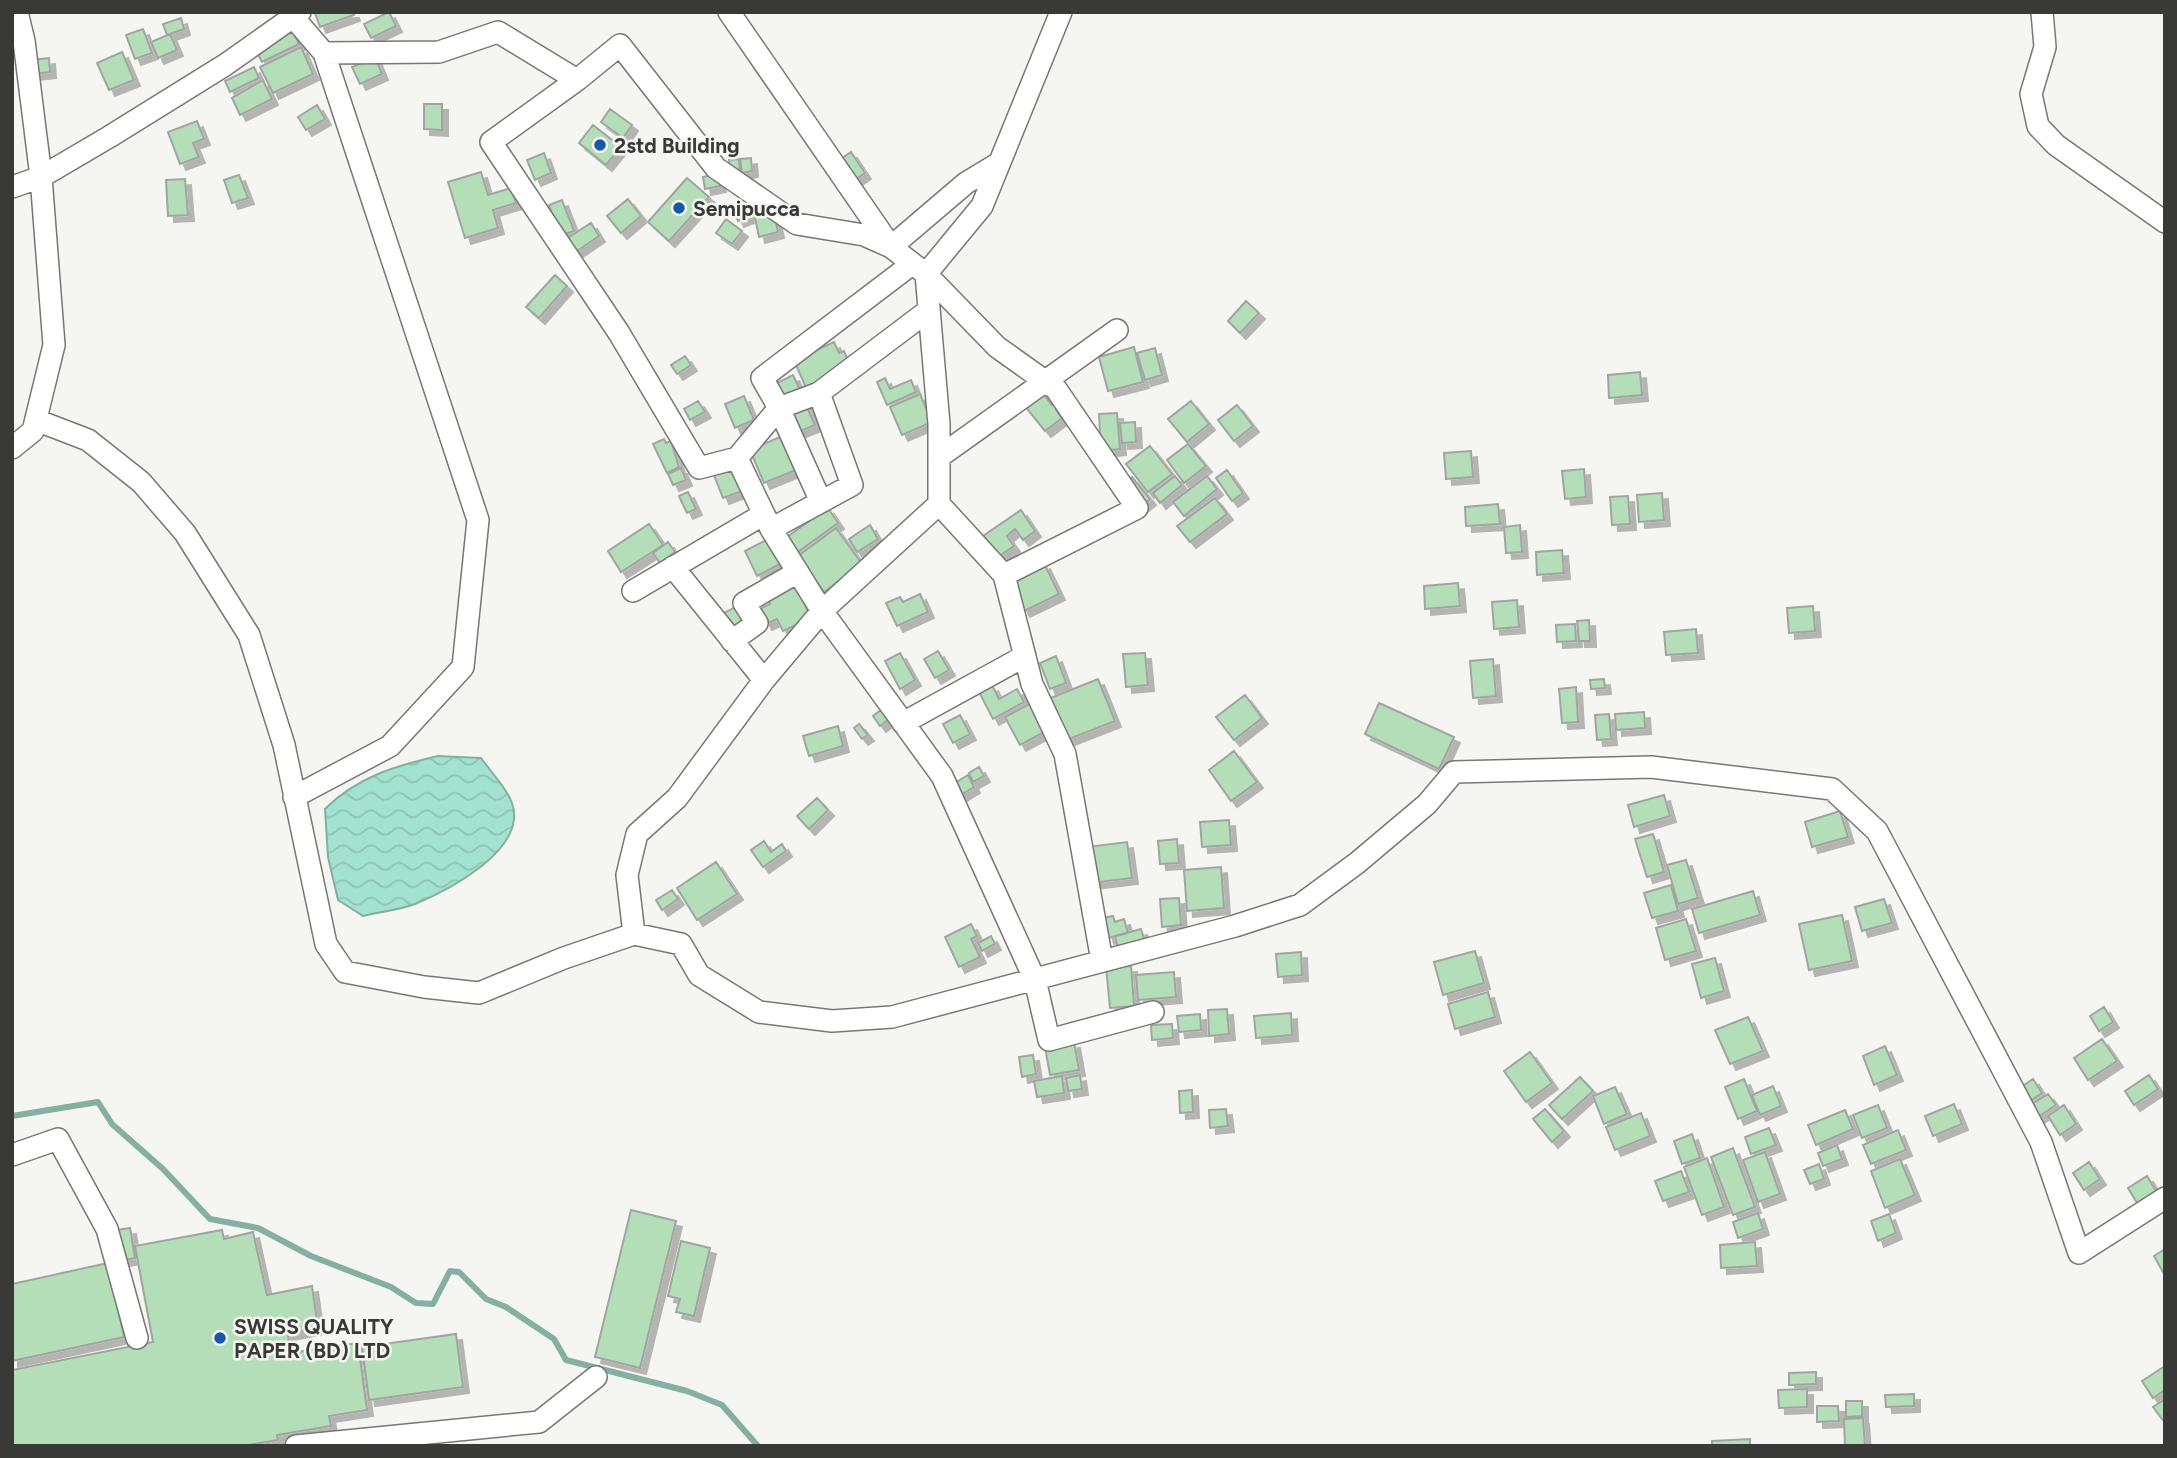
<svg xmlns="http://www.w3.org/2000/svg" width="2177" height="1458" viewBox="0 0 2177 1458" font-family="Figtree,sans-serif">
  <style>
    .water { fill: url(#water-waves); stroke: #84afa2; stroke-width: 2 }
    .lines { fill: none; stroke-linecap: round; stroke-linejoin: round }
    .stream { stroke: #84afa2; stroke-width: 6 }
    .building { fill: #b4deb8; stroke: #a1a5a2; stroke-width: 2; filter: url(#shadow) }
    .minor-casing { stroke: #777874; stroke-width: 24 }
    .minor { stroke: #fff; stroke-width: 21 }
    .poi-dot { fill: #1759a9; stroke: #f5f6f2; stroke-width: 2.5 }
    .labels { text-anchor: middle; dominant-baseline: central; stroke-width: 5; stroke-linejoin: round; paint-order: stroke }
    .poi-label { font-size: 21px; font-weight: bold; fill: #393937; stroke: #f5f6f2; text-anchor: start }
  </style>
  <defs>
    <pattern id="water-waves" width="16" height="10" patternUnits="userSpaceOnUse" patternTransform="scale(1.75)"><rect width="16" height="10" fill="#a4e2d0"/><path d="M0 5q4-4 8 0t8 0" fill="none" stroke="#8ec3b3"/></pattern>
    <filter id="shadow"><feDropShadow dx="6" dy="6" stdDeviation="0" flood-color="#0004"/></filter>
  </defs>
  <rect width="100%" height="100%" fill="#f5f6f2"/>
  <path class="water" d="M438 756 481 758C490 771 507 788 512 803 528 849 449 890 415 904 399 910 380 912 363 916L338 900 328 857 325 809C357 777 395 766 438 756Z"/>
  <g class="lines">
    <path class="stream" d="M12 1116 98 1102 112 1124 163 1169 210 1219 258 1228 311 1256 391 1287 416 1303 433 1304 450 1271 459 1272 486 1299 506 1307 554 1339 566 1360 687 1391 722 1405 758 1446"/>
  </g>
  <path class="building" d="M353 12 354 15 320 27 315 13Z
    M389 12 396 26 371 38 364 24Z
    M181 18 184 29 167 35 163 24Z
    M143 29 152 53 135 59 126 35Z
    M292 29 299 44 262 62 254 47Z
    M170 34 177 50 158 58 151 42Z
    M301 47 313 74 273 93 260 67Z
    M122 52 134 80 109 90 97 63Z
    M375 57 382 74 360 84 352 67Z
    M49 58 50 72 33 74 31 60Z
    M254 67 259 78 230 92 225 81Z
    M263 80 272 99 240 115 232 98Z
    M424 104H442V130L424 129Z
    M317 105 325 119 306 130 298 117Z
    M610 109 632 125 623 138 601 122Z
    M197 121 204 139 193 143 199 157 180 164 168 132Z
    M593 125 621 147 606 165 579 143Z
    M851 152 865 173 852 182 838 161Z
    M544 153 551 173 535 180 527 160Z
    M751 158 752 171 742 173 740 159Z
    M739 159 740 174 730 175 729 160Z
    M481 172 488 195 511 188 516 203 493 210 498 228 465 238 448 182Z
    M717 174 720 186 705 189 703 177Z
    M239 175 248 198 232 203 224 180Z
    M687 178 709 197 669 241 648 222Z
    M185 179 188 215 168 216 166 180Z
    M628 199 641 216 621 233 607 216Z
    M562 200 574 231 560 236 549 205Z
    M748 207 751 216 738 221 734 212Z
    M773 209 778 232 759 237 754 213Z
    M726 219 742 231 732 244 716 233Z
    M591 223 599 236 574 253 566 239Z
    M555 275 567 286 539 318 526 307Z
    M1246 301 1259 313 1240 333 1228 321Z
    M834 342 839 353 844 351 849 363 846 371 806 388 794 360Z
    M1134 347 1143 382 1108 391 1099 357Z
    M1155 348 1162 375 1145 380 1137 353Z
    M685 356 691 365 677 374 671 365Z
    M1640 372 1642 395 1609 398 1608 375Z
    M793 375 802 394 784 403 775 384Z
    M885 378 890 389 911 380 916 392 887 405 877 382Z
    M1040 390 1052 405 1057 400 1061 405 1056 410 1062 418 1045 431 1023 404Z
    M920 394 932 422 902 435 890 407Z
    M744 396 754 420 735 428 725 404Z
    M698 401 705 412 690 420 684 409Z
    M804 401 815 425 798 432 787 409Z
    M1191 401 1209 424 1187 442 1168 419Z
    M1237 405 1253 426 1234 441 1218 420Z
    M1117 413 1120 449 1101 451 1099 414Z
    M1135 422 1136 442 1122 443 1120 423Z
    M782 436 796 470 764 483 750 450Z
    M664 439 666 443 671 441 679 467 667 473 653 444Z
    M1188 444 1206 466 1184 483 1167 460Z
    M1150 446 1172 474 1148 492 1126 464Z
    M1471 451 1473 477 1446 479 1444 453Z
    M736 466 745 490 723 498 714 475Z
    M681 468 686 480 673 485 668 474Z
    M1584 469 1586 497 1565 499 1562 471Z
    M1227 470 1243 493 1232 501 1216 478Z
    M1175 476 1182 485 1160 503 1153 493Z
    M1207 476 1217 489 1184 516 1173 502Z
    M1132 477 1150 499 1139 508 1121 485Z
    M688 492 696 509 687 513 679 496Z
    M1662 493 1664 520 1639 522 1637 495Z
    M1628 496 1630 524 1612 525 1610 497Z
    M1215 498 1227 514 1190 542 1177 526Z
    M1498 504 1500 524 1466 526 1465 507Z
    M828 508 838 523 795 554 784 539Z
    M1021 510 1035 531 1023 540 1015 529 1007 536 1014 546 998 557 983 536Z
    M649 524 663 545 621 572 608 551Z
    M870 525 878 539 857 552 849 539Z
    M1520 525 1522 552 1506 553 1504 527Z
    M836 528 862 564 824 592 798 556Z
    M768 539 780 564 757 576 745 551Z
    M668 542 675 552 660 563 653 553Z
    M1562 550 1564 573 1537 575 1536 552Z
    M1044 563 1059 594 1024 611 1009 580Z
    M793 579 811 618 783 631 777 619 766 624 759 609 770 604 765 592Z
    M1458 583 1460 606 1425 609 1424 586Z
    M920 594 928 612 897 626 886 603 900 597 903 602Z
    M1517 600 1519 627 1494 629 1492 602Z
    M737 606 745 621 733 627 724 613Z
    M1813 606 1815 631 1789 633 1787 608Z
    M1589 620 1590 641H1579L1577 621Z
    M1575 624 1576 641 1557 642 1556 625Z
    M1696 629 1698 653 1666 655 1664 632Z
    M938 651 949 670 935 678 924 659Z
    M900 653 915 680 900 689 885 661Z
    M1145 653 1148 685 1126 687 1123 654Z
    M1056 656 1066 683 1050 689 1040 663Z
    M1493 659 1496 696 1473 698 1470 661Z
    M1098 679 1115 721 1064 741 1048 699Z
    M1604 679 1605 688 1591 689 1590 680Z
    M992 685 999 699 1017 689 1024 702 993 719 979 692Z
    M1576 687 1578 722 1562 723 1559 689Z
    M1245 695 1262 718 1234 740 1216 717Z
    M1033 702 1048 730 1020 745 1005 717Z
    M1379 703 1454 737 1439 769 1365 734Z
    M886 706 893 716 880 726 873 716Z
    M1644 712 1645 728 1616 730 1615 714Z
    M1609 714 1611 739 1597 740 1595 715Z
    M960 715 970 734 953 743 943 724Z
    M859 724 868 735 862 739 854 728Z
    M838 726 843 746 809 756 803 736Z
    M1234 751 1257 782 1231 801 1209 770Z
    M979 767 984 776 973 782 969 773Z
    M968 775 974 787 961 795 955 783Z
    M1664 795 1670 816 1634 827 1628 805Z
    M817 798 828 810 809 829 797 816Z
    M1840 811 1848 837 1812 847 1805 822Z
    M1229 820 1231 845 1202 847 1200 822Z
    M1653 834 1664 872 1647 877 1635 839Z
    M1177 839 1179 863 1160 864 1158 841Z
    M764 841 771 852 782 844 786 851 763 867 751 850Z
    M1127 842 1132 878 1091 883 1087 847Z
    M1686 860 1698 898 1678 904 1667 865Z
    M716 862 737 894 697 920 677 888Z
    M1221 867 1224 908 1187 911 1184 870Z
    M1671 885 1678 911 1652 918 1644 893Z
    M672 890 678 899 662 910 656 900Z
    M1753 891 1760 915 1699 933 1692 909Z
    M1179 898 1181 925 1162 927 1160 899Z
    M1884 899 1892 923 1862 931 1855 907Z
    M1842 915 1852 961 1809 970 1799 924Z
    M1113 916 1115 922 1124 919 1128 933 1108 938 1103 918Z
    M1686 919 1696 951 1665 960 1656 928Z
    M971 924 977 936 971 939 980 957 959 967 945 937Z
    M1141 929 1145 942 1118 949 1115 936Z
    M991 936 995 944 982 951 978 943Z
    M1475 951 1484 983 1443 995 1434 962Z
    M1301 952 1302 975 1278 977 1276 954Z
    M1715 958 1724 991 1701 998 1692 964Z
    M1131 966 1134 1006 1110 1008 1106 967Z
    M1174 972 1176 997 1138 1000 1136 975Z
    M1488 992 1495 1017 1455 1029 1448 1004Z
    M2104 1007 2113 1022 2099 1031 2090 1016Z
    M1227 1009 1229 1034 1209 1036 1208 1010Z
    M1291 1013 1292 1035 1256 1038 1254 1016Z
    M1200 1014 1201 1030 1179 1032 1177 1016Z
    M1748 1017 1763 1051 1730 1064 1715 1030Z
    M1172 1024 1173 1038 1152 1040 1151 1025Z
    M2102 1039 2117 1061 2088 1080 2074 1058Z
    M1074 1042 1079 1070 1050 1075 1045 1047Z
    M1885 1046 1897 1075 1874 1085 1863 1056Z
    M1530 1052 1552 1083 1526 1102 1504 1071Z
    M1033 1055 1036 1074 1022 1077 1019 1057Z
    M1080 1075 1082 1089 1068 1091 1066 1078Z
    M2149 1075 2158 1089 2134 1105 2125 1091Z
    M1062 1076 1064 1093 1037 1097 1034 1081Z
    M1580 1077 1593 1091 1562 1119 1549 1105Z
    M1744 1079 1757 1111 1738 1119 1725 1087Z
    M2033 1079 2042 1093 2030 1101 2020 1088Z
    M1773 1086 1781 1106 1760 1115 1752 1095Z
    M1615 1087 1627 1114 1604 1124 1593 1096Z
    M1192 1090 1193 1112 1180 1113 1179 1091Z
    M2048 1094 2056 1105 2035 1119 2027 1107Z
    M1954 1104 1962 1124 1933 1136 1925 1116Z
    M1878 1105 1887 1128 1862 1138 1853 1115Z
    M2064 1105 2076 1124 2060 1135 2048 1116Z
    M1226 1109 1228 1126 1210 1128 1209 1110Z
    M1545 1109 1564 1131 1552 1142 1533 1119Z
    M1845 1110 1853 1129 1816 1145 1808 1125Z
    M1641 1113 1650 1136 1615 1150 1606 1127Z
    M1769 1128 1776 1145 1751 1154 1745 1137Z
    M1898 1130 1906 1150 1871 1164 1863 1145Z
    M1692 1134 1700 1158 1682 1164 1674 1141Z
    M1837 1145 1842 1159 1823 1166 1818 1153Z
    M1733 1148 1755 1207 1733 1215 1711 1157Z
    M1765 1152 1780 1194 1758 1202 1743 1160Z
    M1707 1158 1724 1207 1702 1215 1684 1167Z
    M1900 1159 1915 1195 1885 1208 1871 1171Z
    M2089 1162 2100 1179 2084 1190 2073 1173Z
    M1819 1164 1824 1179 1810 1184 1804 1170Z
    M1681 1171 1689 1192 1663 1201 1655 1181Z
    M2147 1176 2158 1194 2139 1206 2128 1188Z
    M631 1210 676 1221 640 1368 595 1357Z
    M1758 1213 1763 1229 1738 1238 1733 1222Z
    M1889 1214 1896 1233 1878 1241 1871 1221Z
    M130 1228 135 1258 123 1260 117 1230Z
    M222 1230 224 1239 253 1232 267 1295 312 1286 318 1328 288 1334 290 1353 358 1343 367 1410 329 1416 331 1426 277 1435 278 1440 242 1446H12V1370L153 1342 135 1246Z
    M681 1241 710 1248 694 1316 676 1312 680 1299 668 1296Z
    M1755 1242 1757 1266 1721 1268 1720 1245Z
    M2165 1249V1271L2163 1272 2154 1256Z
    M108 1263 124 1337 12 1361V1284Z
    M456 1334 463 1387 369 1400 362 1347Z
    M2165 1366V1390L2153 1398 2142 1381Z
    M1816 1372V1384L1789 1385V1373Z
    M1807 1389V1407L1779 1408 1778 1390Z
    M1914 1394V1406L1886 1407 1885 1395Z
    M2165 1399V1423L2153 1407Z
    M1846 1401H1862V1416L1846 1417Z
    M1817 1406H1838L1839 1421 1817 1422Z
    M1863 1418 1865 1446H1845L1844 1419Z
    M1750 1439V1446H1712V1441Z"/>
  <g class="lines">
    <g class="minor-casing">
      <path id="minor" d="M2042 12 2045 47 2031 94 2038 126 2056 145 2165 222
        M293 17 324 53 439 52 498 32 577 80 491 142 619 333 699 468 737 458 771 529 822 611 942 776 1035 980 1049 1040 1153 1012
        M577 80 620 45 716 168 797 224 864 235 891 247 729 12
        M12 187 41 177 109 137 225 65 300 12
        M819 393 779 408 821 502
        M36 420 88 440 141 482 185 533 249 635 284 745 326 944 345 972 424 987 479 993 564 958 634 934 681 944 699 975 759 1012 832 1021 892 1017 1235 926 1300 905 1357 863 1427 804 1454 772 1651 767 1832 789 1877 831 2041 1142 2079 1253 2165 1198
        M12 448 33 431 54 345 41 177 24 41 17 12
        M939 457 1117 330
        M737 458 779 408 762 378 912 264
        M939 504 1004 575 1137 508 1056 389 997 347 926 274 891 247 966 183 999 163
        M771 529 852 485 819 393 929 310
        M673 567 764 680
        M1004 575 1032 684 1065 754 1102 961
        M633 591 764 514
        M732 641 757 623 744 603 798 572
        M903 723 1025 656
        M294 797 390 746 463 667 478 520 324 53
        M634 934 627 875 637 834 677 798 764 680 822 611 939 504V424L926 274 982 206 1061 12
        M12 1155 58 1139 107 1229 137 1338
        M296 1446 539 1422 596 1377"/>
    </g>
    <use href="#minor" class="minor"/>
  </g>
  <g class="poi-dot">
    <circle cx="600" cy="145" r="7"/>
    <circle cx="679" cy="208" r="7"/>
    <circle cx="220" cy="1338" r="7"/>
  </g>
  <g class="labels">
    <g class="poi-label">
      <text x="614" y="145">2std Building</text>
      <text x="693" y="208">Semipucca</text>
      <text x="234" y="1326">SWISS QUALITY<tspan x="234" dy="24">PAPER (BD) LTD</tspan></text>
    </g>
  </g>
  <rect width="2177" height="1458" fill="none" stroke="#393937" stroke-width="28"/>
</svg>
